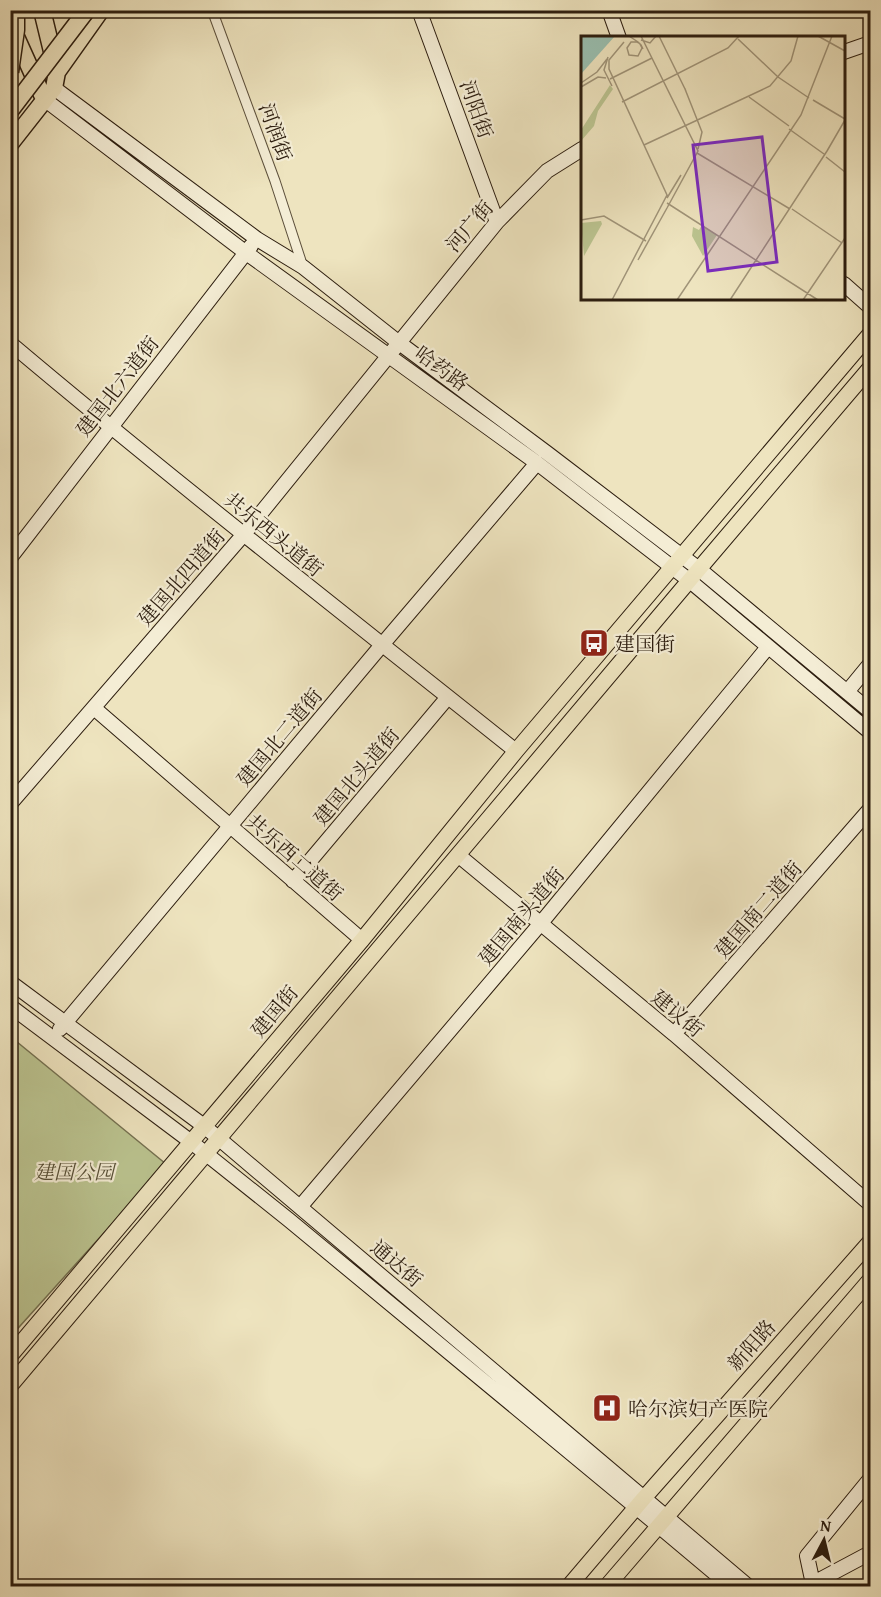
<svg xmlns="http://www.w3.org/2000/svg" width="881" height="1597" viewBox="0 0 881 1597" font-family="'Gentium Book Plus','Noto Serif SC',serif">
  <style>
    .park { fill: #bbc490; stroke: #747050; stroke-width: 1.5 }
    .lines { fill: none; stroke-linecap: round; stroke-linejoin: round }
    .street-casing { stroke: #5c4f3b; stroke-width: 11 }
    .secondary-casing { stroke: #2c1d0f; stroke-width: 16 }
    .primary-casing { stroke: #2c1d0f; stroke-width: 17 }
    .highway-casing { stroke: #2c1d0f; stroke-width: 19 }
    .street { stroke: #f4edd5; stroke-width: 9 }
    .secondary { stroke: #f4edd5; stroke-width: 14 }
    .primary { stroke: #eee4bf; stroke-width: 15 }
    .highway { stroke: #eee4bf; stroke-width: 16 }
    .highway-bridge-casing { stroke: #2c1d0f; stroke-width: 19; stroke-linecap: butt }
    .highway-bridge { stroke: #eee4bf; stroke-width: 16 }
    .labels { text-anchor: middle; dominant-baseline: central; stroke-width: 4.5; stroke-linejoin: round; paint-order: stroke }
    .street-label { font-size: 20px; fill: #2c1d0f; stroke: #f4edd5 }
    .poi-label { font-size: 20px; fill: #2c1d0f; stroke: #f4edd5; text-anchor: start }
    .park-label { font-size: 20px; font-style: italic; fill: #574f36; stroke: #f4edd5 }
    .inset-road { fill: none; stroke: #a09479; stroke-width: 1.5 }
    .view { fill: #7b2cbf; fill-opacity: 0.15; stroke: #7b2cbf; stroke-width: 3 }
    .inset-edge { fill: none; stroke: #2c1d0f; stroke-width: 3 }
  </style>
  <rect width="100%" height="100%" fill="#eee4bf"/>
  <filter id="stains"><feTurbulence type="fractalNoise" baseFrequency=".00333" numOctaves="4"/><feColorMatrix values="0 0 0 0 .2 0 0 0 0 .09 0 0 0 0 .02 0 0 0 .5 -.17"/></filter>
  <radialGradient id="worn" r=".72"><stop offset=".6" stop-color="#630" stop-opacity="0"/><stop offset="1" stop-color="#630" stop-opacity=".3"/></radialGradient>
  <path class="park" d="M11 1037 166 1164 11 1336Z"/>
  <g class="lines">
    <g class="street-casing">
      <path id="street" d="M212 10 275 181 303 267"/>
    </g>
    <g class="secondary-casing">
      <path id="secondary" d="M419 10 497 222
        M609 10 619 38
        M844 52 870 43
        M54 88 257 239 303 267 398 342 547 453 699 569 870 711
        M44 99 245 252 537 463 690 581 870 732
        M844 284 870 307
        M10 343C176 483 347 616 516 751
        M10 558 251 246
        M847 692 870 664
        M94 708 362 940
        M10 804 244 534 497 222 547 171 582 149
        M458 855 674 1034 870 1204
        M293 881 448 697
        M10 982 204 1126 748 1586
        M10 1006 190 1141 289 1220 636 1507 730 1586
        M60 1029 381 646 537 463
        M674 1034 870 809
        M300 1207 541 923 768 647
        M813 1584 807 1556 870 1479
        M808 1586 870 1553"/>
    </g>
    <g class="primary-casing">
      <path id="primary" d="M10 1356 362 940 516 751 870 334
        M10 1386 699 569 870 368
        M569 1586 644 1498 870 1242
        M607 1586 870 1280"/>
    </g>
    <g class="highway-casing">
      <path id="highway" d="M12 28 44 99
        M57 72 101 10
        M10 144 54 88 57 72 42 10"/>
    </g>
    <use href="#street" class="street"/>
    <use href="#secondary" class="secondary"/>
    <use href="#primary" class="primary"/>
    <use href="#highway" class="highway"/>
    <g class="highway-bridge-casing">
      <path id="highway-bridge" d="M10 72 16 30V10
        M10 111 87 10"/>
    </g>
    <use href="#highway-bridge" class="highway-bridge"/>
  </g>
  <defs>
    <g id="bus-square" transform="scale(1.5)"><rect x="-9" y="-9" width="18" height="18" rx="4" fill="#8f2418" stroke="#f4edd5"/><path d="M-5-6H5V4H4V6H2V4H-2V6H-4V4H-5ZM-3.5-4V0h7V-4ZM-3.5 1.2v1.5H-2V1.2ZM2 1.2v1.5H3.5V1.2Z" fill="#fff"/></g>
    <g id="hospital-square" transform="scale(1.5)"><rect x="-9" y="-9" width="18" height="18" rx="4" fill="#8f2418" stroke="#f4edd5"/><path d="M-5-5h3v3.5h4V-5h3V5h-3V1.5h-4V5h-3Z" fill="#fff"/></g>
  </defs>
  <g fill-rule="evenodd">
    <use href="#bus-square" x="594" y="643"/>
    <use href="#hospital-square" x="607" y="1408"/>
  </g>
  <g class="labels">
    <g class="street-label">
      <text transform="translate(477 109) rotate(70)">河阳街</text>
      <text transform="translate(276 132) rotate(70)">河润街</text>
      <text transform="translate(469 226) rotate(-49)">河广街</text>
      <text transform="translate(442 368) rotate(36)">哈药路</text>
      <text transform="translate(117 386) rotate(-52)">建国北六道街</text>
      <text transform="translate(274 534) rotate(39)">共乐西头道街</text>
      <text transform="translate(181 577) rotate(-49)">建国北四道街</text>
      <text transform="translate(279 737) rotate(-50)">建国北二道街</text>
      <text transform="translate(356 776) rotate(-50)">建国北头道街</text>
      <text transform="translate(295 857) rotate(41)">共乐西二道街</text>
      <text transform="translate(758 909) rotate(-49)">建国南二道街</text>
      <text transform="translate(521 916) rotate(-50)">建国南头道街</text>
      <text transform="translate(274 1011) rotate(-50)">建国街</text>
      <text transform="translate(678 1013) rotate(40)">建议街</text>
      <text transform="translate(397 1263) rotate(40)">通达街</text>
      <text transform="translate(751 1345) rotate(-48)">新阳路</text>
    </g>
    <g class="poi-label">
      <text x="615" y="643">建国街</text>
      <text x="628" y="1408">哈尔滨妇产医院</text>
    </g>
    <g class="park-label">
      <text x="74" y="1171">建国公园</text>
    </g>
  </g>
  <g transform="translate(581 36)">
    <rect width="264" height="264" fill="#eee4bf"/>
    <path d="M29 49 32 53 17 75 13 90 0 105V94ZM20 185 21 188 3 220 0 187ZM121 189 136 199 122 220 111 200 112 191 118 194Z" fill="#bbc490"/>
    <path d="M0 0H34L0 38Z" fill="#99bfb0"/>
    <path class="inset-road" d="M48 0 57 6 59 8 61 12 57 20 48 19 46 12 50 6H56L58 7 60 9 62 13M60 0 117 115 86 172M78 0 105 55M237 0 264 15M157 3 197 41 228 62M60 4 69 7 75 0M27 21 23 34 31 50M29 43 71 22M0 47 16 36 26 23M0 51 17 41 25 42M104 53 121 96 117 113M168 61 208 90M232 64 264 83M41 66 147 12 158 0M208 93 243 118M63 109 189 50 210 25 217 0M246 115 264 84M116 117 209 173M245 121 264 136M86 162 100 139M86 167 237 264M211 173 261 207M0 184 23 180 65 205M57 224 86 172M31 264 86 159 28 33V24L43 6M96 264 220 79 251 0M149 264 246 115M222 264 264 202"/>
    <path class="view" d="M181 101 196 226 127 235 112 109Z"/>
    <rect width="264" height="264" class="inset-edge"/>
  </g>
  <rect width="881" height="1597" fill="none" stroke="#eee4bf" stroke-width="36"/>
  <rect x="12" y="12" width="857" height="1573" fill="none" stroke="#2c1d0f" stroke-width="3"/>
  <rect x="18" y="18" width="845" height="1561" fill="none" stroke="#2c1d0f" stroke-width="1.5"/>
  <g transform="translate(824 1540) rotate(7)" stroke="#f4edd5" stroke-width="4.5" paint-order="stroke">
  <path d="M0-4.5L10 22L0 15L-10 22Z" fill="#2c1d0f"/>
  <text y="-9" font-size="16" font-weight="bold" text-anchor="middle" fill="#2c1d0f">N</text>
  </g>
  <rect width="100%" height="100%" filter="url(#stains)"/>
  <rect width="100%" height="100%" fill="url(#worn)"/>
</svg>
